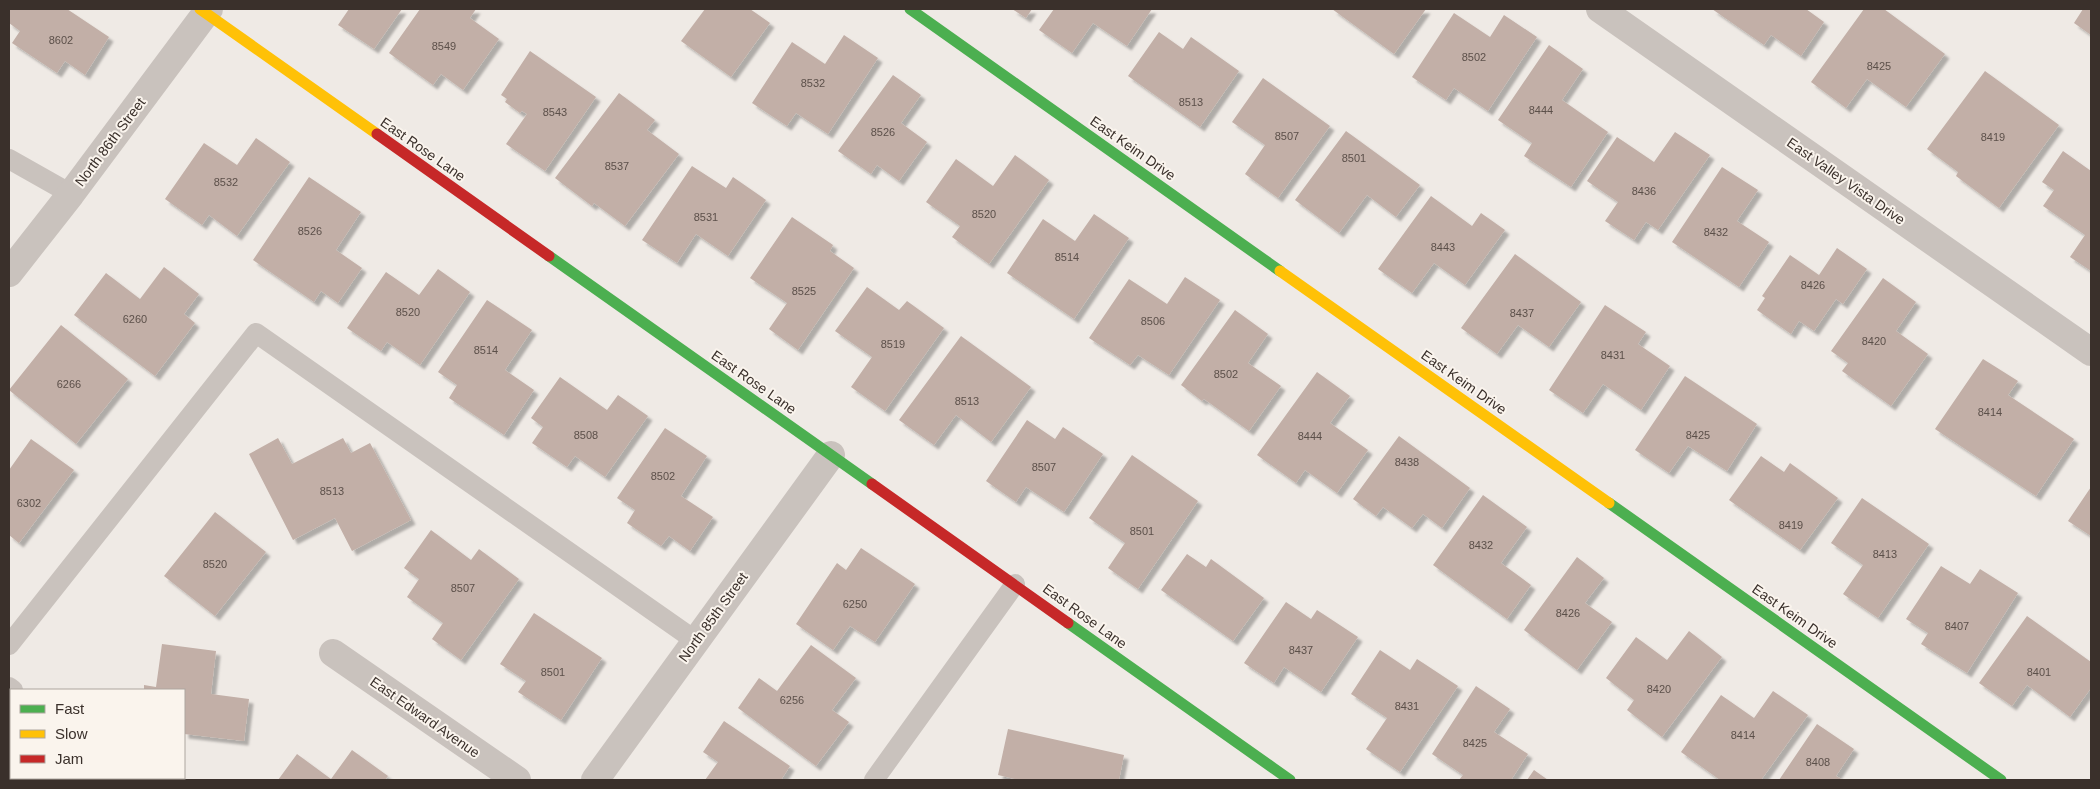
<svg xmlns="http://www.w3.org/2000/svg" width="2100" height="789" viewBox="0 0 2100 789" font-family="Helvetica,sans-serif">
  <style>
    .building { fill: #c2afa7; filter: url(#shadow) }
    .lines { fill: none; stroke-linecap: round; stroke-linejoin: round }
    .lane { stroke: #c9c2bd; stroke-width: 20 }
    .street { stroke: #c9c2bd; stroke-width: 28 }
    .fast { stroke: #4caf50; stroke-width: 11 }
    .slow { stroke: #ffc107; stroke-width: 11 }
    .jam { stroke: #c62828; stroke-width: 11 }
    .labels { text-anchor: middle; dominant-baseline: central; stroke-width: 4; stroke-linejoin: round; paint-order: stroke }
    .number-label { font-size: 11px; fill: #5c504a }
    .street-label { font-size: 14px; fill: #3a302b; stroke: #faf4ed }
  </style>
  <defs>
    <filter id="shadow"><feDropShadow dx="4.5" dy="4.5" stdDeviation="1" flood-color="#0004"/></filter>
  </defs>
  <rect width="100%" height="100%" fill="#efeae5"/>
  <path class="building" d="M9 9H67L109 37 85 75 65 61 57 73 12 43 20 31 9 23Z
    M349 9H402L374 49 338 25Z
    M420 9H476L470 18 499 39 463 90 441 74 433 85 389 53Z
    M705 9H750L770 23 731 77 681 41Z
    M1012 9H1032L1026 18Z
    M1054 9H1152L1127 46 1093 23 1072 53 1039 30Z
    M1332 9H1426L1394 54Z
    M1712 9H1806L1824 22 1801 56 1771 35 1764 45Z
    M1864 9H1884L1945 54 1906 107 1867 79 1846 108 1811 82Z
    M2083 9H2091V35L2074 23Z
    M1454 13 1490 37 1504 15 1537 37 1488 111 1454 88 1446 100 1412 77Z
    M1159 32 1183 49 1191 37 1239 71 1200 127 1128 76Z
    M844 35 878 58 828 134 796 113 787 126 752 103 792 42 825 64Z
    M1549 45 1583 69 1562 100 1608 132 1571 187 1524 156 1532 143 1498 120Z
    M530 51 596 97 545 171 506 144 527 114 522 111 520 113 505 102 507 99 501 95Z
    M1985 71 2059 125 1999 208 1956 176 1958 172 1927 149Z
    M893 75 921 95 901 123 927 142 899 181 877 165 871 174 838 151Z
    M1263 78 1330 126 1278 198 1245 174 1265 145 1232 122Z
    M619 93 655 120 647 130 679 154 625 226 594 203 592 206 555 178Z
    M1346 131 1420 185 1396 217 1367 195 1339 233 1295 200Z
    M1675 132 1710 155 1658 230 1646 222 1634 240 1605 221 1618 202 1587 181 1617 137 1654 162Z
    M256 138 290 162 237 236 209 215 202 225 165 199 204 143 237 165Z
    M2063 151 2091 171V271L2070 257 2085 235 2043 206 2054 190 2042 182Z
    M1015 155 1049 180 989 264 952 237 960 226 926 202 956 159 993 186Z
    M692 166 726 188 733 177 766 200 728 256 696 234 677 263 642 240Z
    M1722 167 1758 190 1737 221 1769 242 1739 287 1672 242Z
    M309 177 361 212 336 250 362 268 338 303 321 291 314 302 253 260Z
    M1431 196 1472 226 1481 213 1505 230 1465 285 1434 263 1412 293 1378 269Z
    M1094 214 1129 238 1074 319 1007 273 1043 219 1075 241Z
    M792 217 833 245 830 251 854 268 798 350 769 329 787 303 750 278Z
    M1837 248 1867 269 1843 304 1836 299 1814 331 1799 321 1791 334 1757 310 1765 298 1762 296 1790 255 1819 275Z
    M1515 254 1581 302 1549 347 1518 325 1497 354 1461 328Z
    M164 267 199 294 184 314 195 323 155 376 74 315 106 273 140 299Z
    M438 269 470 292 420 365 387 342 381 351 347 328 386 272 419 295Z
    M1185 277 1220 300 1169 375 1138 355 1130 365 1089 338 1129 279 1167 304Z
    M1883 278 1916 302 1896 331 1928 354 1891 406 1842 371 1848 363 1831 351Z
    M867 287 899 310 907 301 944 328 885 411 851 387 872 357 835 331Z
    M487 300 532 330 505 370 534 390 504 435 449 398 457 385 438 372Z
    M1605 305 1646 332 1638 344 1670 366 1641 410 1603 384 1583 413 1549 390Z
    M1235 310 1268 334 1248 363 1281 386 1249 431 1204 399 1202 401 1181 385Z
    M61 325 128 379 76 444 9 390Z
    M961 336 1031 387 991 442 956 415 934 445 899 420Z
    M1983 359 2018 381 2008 395 2074 439 2036 496 1935 429Z
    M1317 372 1350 396 1330 423 1368 450 1337 493 1305 470 1296 483 1257 455Z
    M1685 376 1757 424 1727 471 1688 446 1669 473 1635 450Z
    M560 377 607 410 618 395 648 416 605 477 575 456 567 467 532 443 543 427 531 418Z
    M1027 420 1055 439 1063 427 1103 454 1064 512 1026 487 1016 502 986 481Z
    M665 428 707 456 681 496 713 517 690 551 669 536 661 546 627 523 635 510 617 498Z
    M1399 436 1470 488 1442 528 1423 514 1412 528 1383 507 1376 516 1353 499Z
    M278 438 292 464 343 438 351 453 370 443 411 520 352 551 335 518 293 540 249 454Z
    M31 439 74 470 19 543 9 535V470Z
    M1132 455 1198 501 1138 589 1108 568 1125 543 1089 518Z
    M1761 456 1784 472 1790 463 1838 498 1800 550 1729 500Z
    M2091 487V536L2068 521Z
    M1483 495 1527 527 1501 563 1531 585 1507 619 1433 565Z
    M1862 498 1929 544 1878 618 1843 594 1863 565 1831 543Z
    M215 512 266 552 215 616 164 576Z
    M431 530 471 560 479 549 519 579 461 660 432 639 443 623 407 597 419 579 404 568Z
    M861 548 915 584 875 642 850 626 833 650 796 624 837 563 846 570Z
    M1187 554 1206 567 1211 559 1264 598 1233 641 1161 590Z
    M1577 557 1604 578 1585 603 1612 622 1577 670 1524 630Z
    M1941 566 1970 584 1980 569 2018 593 1967 673 1921 644 1928 633 1906 619Z
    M1286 602 1311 619 1317 610 1358 637 1321 692 1284 667 1274 683 1244 663Z
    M534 613 602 658 561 720 518 692 526 681 500 664Z
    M2027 616 2091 662V688L2070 717 2027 685 2012 706 1979 683Z
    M1689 631 1722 657 1662 737 1627 710 1634 700 1606 678 1636 637 1667 660Z
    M162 644 216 651 211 694 249 699 244 741 184 734V690H144V685L156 687Z
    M811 645 856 678 832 710 849 722 816 766 738 708 759 678 777 691Z
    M1380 650 1410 670 1417 659 1458 686 1400 772 1366 749 1387 718 1351 694Z
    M1476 686 1510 709 1494 732 1528 754 1511 780H1459L1463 775 1432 754Z
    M1773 691 1808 715 1761 780H1720L1681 752 1721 695 1754 718Z
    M724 721 790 766 781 780H705L718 762 703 752Z
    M1817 724 1854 749 1836 776 1843 780H1779Z
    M1008 729 1124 755 1119 780H1019L998 775Z
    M352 750 388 776 385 780H278L297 754 331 779Z
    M1534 770 1548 780H1527Z"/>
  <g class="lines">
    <path class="lane" d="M9 159 71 194
      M9 645 256 333 696 641
      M9 687 13 690
      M137 778 140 780
      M874 780 1015 584"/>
    <path class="street" d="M1600 9 2091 352
      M9 273 71 194 209 9
      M333 653 517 780
      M595 780 831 455"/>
    <path class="fast" d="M910 9 1280 271
      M549 256 872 484
      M1609 503 2001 780
      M1068 623 1290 780"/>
    <path class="slow" d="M200 9 377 134
      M1280 271 1609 503"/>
    <path class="jam" d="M377 134 549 256
      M872 484 1068 623"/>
  </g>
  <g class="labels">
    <g class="number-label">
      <text x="61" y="40">8602</text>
      <text x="444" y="46">8549</text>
      <text x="1474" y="57">8502</text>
      <text x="1879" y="66">8425</text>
      <text x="813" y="83">8532</text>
      <text x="1191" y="102">8513</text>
      <text x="1541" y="110">8444</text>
      <text x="555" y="112">8543</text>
      <text x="883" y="132">8526</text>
      <text x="1287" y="136">8507</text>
      <text x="1993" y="137">8419</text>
      <text x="1354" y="158">8501</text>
      <text x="617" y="166">8537</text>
      <text x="226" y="182">8532</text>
      <text x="1644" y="191">8436</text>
      <text x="984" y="214">8520</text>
      <text x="706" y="217">8531</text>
      <text x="310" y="231">8526</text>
      <text x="1716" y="232">8432</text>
      <text x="1443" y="247">8443</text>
      <text x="1067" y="257">8514</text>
      <text x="1813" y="285">8426</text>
      <text x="804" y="291">8525</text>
      <text x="408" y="312">8520</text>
      <text x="1522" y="313">8437</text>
      <text x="135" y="319">6260</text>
      <text x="1153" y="321">8506</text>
      <text x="1874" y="341">8420</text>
      <text x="893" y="344">8519</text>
      <text x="486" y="350">8514</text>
      <text x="1613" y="355">8431</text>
      <text x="1226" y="374">8502</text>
      <text x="69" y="384">6266</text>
      <text x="967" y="401">8513</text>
      <text x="1990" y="412">8414</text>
      <text x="586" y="435">8508</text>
      <text x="1698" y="435">8425</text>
      <text x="1310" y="436">8444</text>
      <text x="1407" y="462">8438</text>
      <text x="1044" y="467">8507</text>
      <text x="663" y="476">8502</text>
      <text x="332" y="491">8513</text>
      <text x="29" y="503">6302</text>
      <text x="1791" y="525">8419</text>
      <text x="1142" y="531">8501</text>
      <text x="1481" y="545">8432</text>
      <text x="1885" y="554">8413</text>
      <text x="215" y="564">8520</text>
      <text x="463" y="588">8507</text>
      <text x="855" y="604">6250</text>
      <text x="1568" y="613">8426</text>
      <text x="1957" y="626">8407</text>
      <text x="1301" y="650">8437</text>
      <text x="553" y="672">8501</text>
      <text x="2039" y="672">8401</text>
      <text x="1659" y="689">8420</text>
      <text x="792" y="700">6256</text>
      <text x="1407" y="706">8431</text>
      <text x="1743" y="735">8414</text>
      <text x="1475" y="743">8425</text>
      <text x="1818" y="762">8408</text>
    </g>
    <g class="street-label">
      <text transform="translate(110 142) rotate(-53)">North 86th Street</text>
      <text transform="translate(1133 148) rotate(35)">East Keim Drive</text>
      <text transform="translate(423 149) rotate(35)">East Rose Lane</text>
      <text transform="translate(1846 181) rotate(35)">East Valley Vista Drive</text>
      <text transform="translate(754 382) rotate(35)">East Rose Lane</text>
      <text transform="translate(1464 382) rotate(35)">East Keim Drive</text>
      <text transform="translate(1085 616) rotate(36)">East Rose Lane</text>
      <text transform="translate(1795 616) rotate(35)">East Keim Drive</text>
      <text transform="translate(713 617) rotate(-54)">North 85th Street</text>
      <text transform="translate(425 717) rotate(35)">East Edward Avenue</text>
    </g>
  </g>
  <rect width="2100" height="789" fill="none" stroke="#3a302b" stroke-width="20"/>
  <rect x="10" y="689" width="175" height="90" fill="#faf4ed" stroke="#ada69f"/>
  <rect x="20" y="705" width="25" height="8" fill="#4caf50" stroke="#ada69f"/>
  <text x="55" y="714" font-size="15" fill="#3a302b">Fast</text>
  <rect x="20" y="730" width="25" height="8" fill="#ffc107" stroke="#ada69f"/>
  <text x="55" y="739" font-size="15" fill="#3a302b">Slow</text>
  <rect x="20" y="755" width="25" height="8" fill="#c62828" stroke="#ada69f"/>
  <text x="55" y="764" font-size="15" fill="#3a302b">Jam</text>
</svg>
